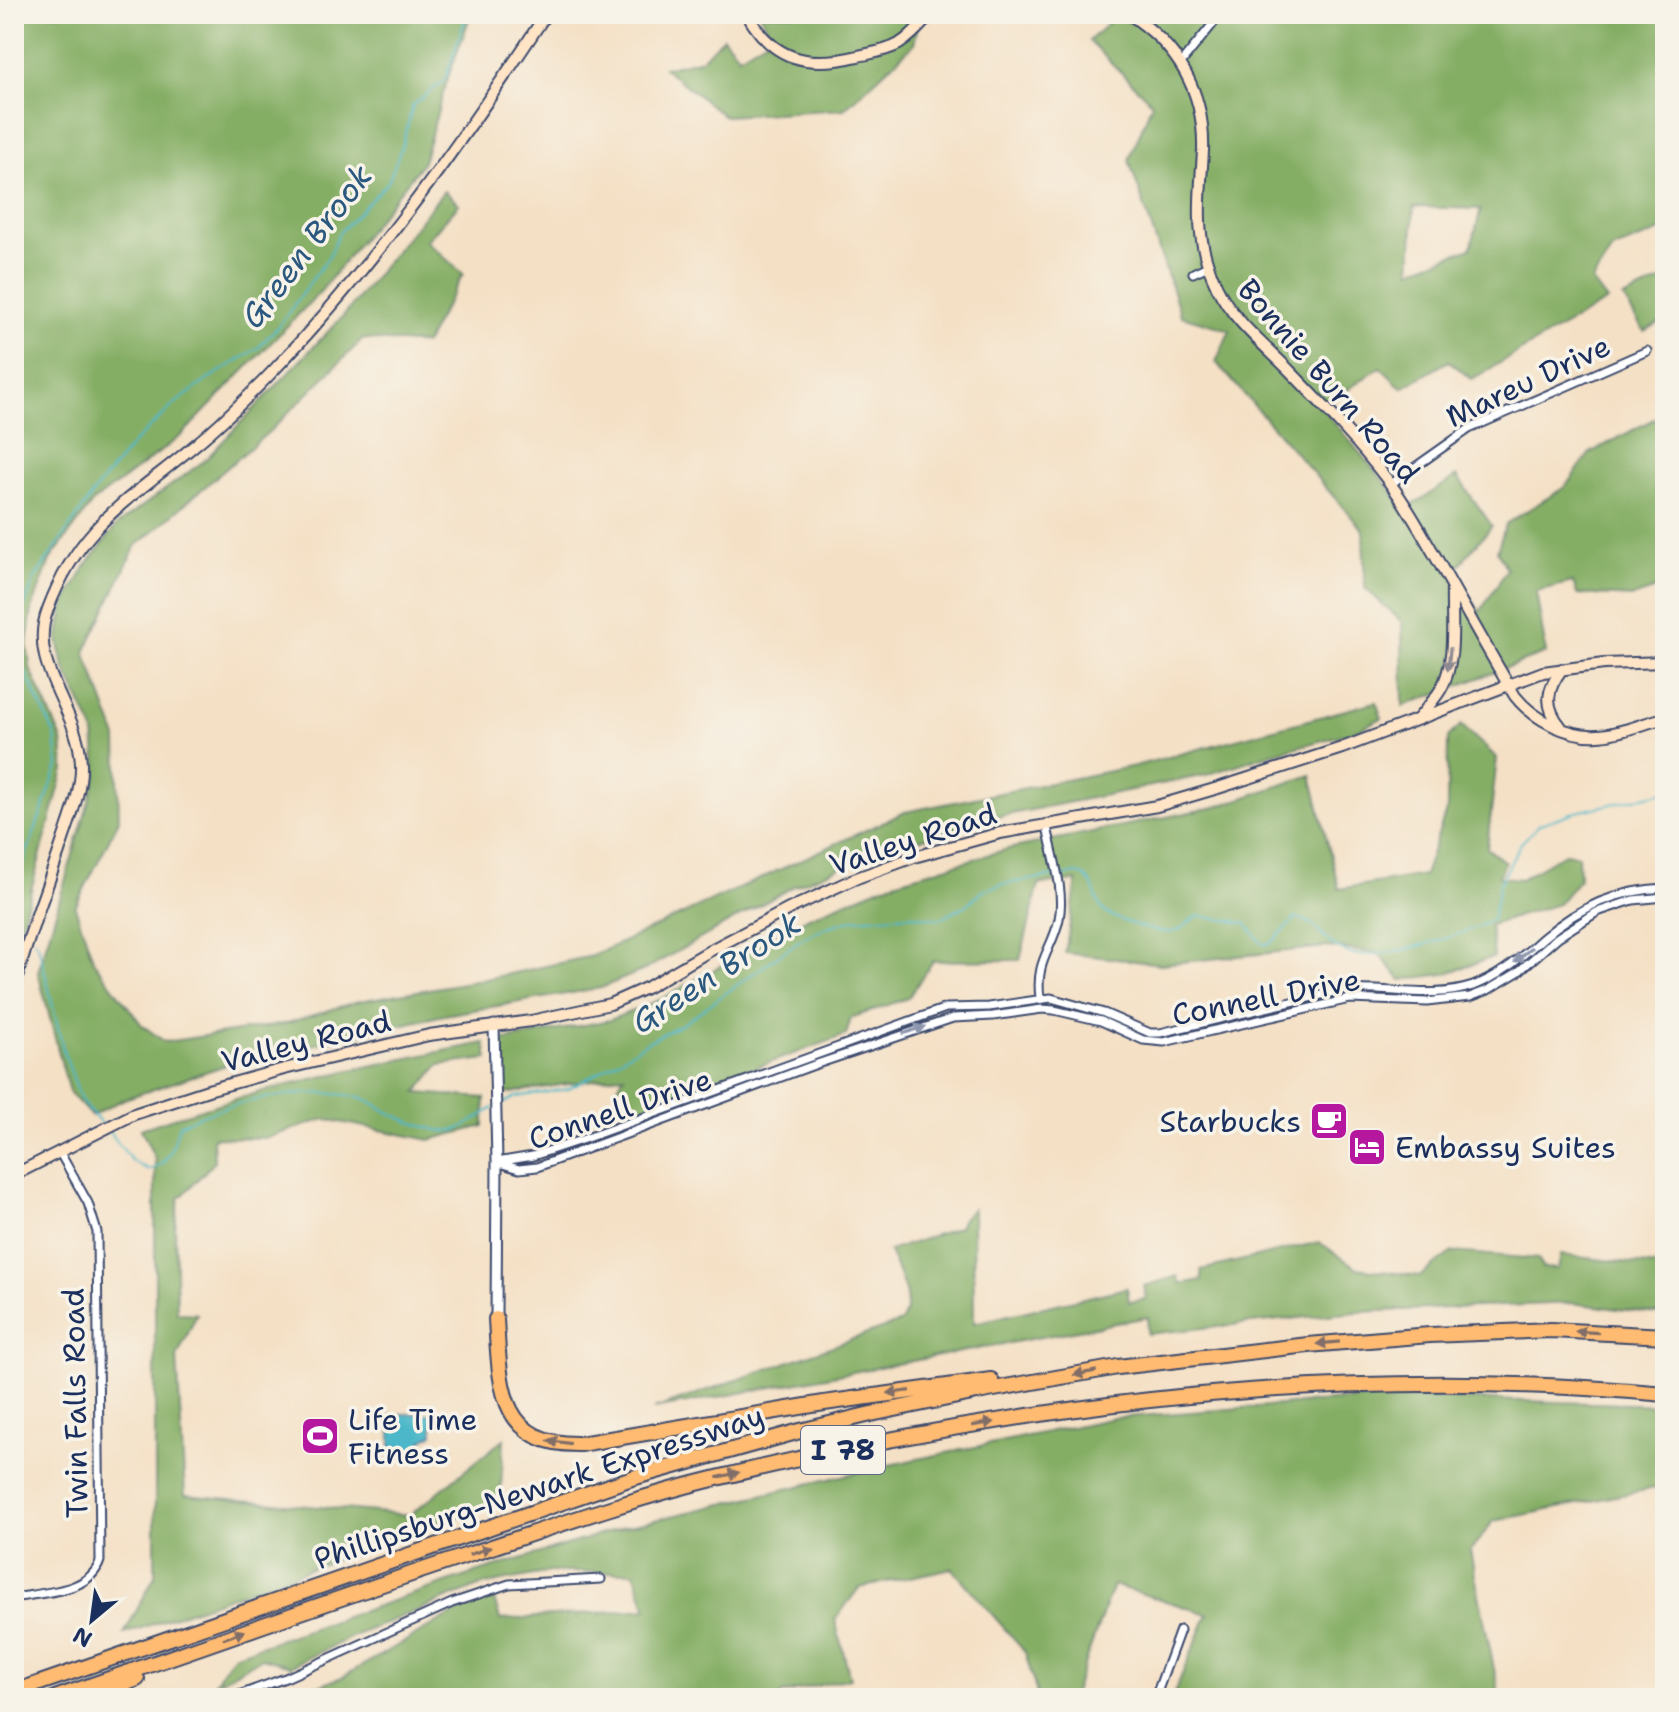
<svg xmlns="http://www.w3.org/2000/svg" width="1679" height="1712" viewBox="0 0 1679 1712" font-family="'Shantell Sans',sans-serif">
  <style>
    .forest { fill: #85ae65; stroke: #506e62; stroke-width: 2; fill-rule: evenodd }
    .water { fill: #4cb7c8; stroke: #347393; stroke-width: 2 }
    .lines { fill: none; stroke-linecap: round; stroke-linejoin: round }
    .stream { stroke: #4cb7c8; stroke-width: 2 }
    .minor-casing { stroke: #3c4a6d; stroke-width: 11 }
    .tertiary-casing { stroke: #3c4a6d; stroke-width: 13 }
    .secondary-casing { stroke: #3c4a6d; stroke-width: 14 }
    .motorway-casing { stroke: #3c4a6d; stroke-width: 18 }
    .minor { stroke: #fff; stroke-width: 7 }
    .tertiary { stroke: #fff; stroke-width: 9 }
    .secondary { stroke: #ffe4c6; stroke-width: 10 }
    .motorway { stroke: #ffbb71; stroke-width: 14 }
    .oneway { fill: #8d8a92 }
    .oneway2 { fill: #8d97ae }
    .oneway3 { fill: #826e67 }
    .labels { text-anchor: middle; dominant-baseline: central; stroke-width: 7; stroke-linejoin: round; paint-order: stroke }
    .shield { fill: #f7f3e8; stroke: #5d6a87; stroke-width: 2 }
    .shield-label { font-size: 28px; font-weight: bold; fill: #1b2f5e }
    .street-label { font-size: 30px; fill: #1b2f5e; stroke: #f7f3e8 }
    .poi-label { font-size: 30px; fill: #1b2f5e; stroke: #f7f3e8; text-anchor: start }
    .water-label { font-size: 32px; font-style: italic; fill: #2a587e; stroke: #f7f3e8 }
  </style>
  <rect width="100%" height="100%" fill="#f7f3e8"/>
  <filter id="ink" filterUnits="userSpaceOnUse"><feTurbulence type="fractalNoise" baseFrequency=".0125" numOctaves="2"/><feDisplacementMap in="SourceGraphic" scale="16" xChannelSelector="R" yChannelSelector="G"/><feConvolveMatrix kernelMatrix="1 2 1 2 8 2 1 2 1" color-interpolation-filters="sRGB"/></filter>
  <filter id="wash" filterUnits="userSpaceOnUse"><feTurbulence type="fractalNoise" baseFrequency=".006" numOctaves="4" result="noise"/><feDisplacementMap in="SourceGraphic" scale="32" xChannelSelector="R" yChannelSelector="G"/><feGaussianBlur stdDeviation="1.8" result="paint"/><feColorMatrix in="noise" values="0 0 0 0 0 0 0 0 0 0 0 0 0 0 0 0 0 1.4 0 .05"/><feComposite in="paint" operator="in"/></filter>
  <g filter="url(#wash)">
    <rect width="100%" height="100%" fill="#f4e0c5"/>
    <path class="forest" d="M14 14H471L446 83 423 162 320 292 181 436 93 502 50 560 32 609 27 643 30 668 62 740 64 770 14 952Z
      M760 14H920L914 44 844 109 724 116 664 68 702 59 723 37 739 56 772 36Z
      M1118 14H1665V234L1663 230 1612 250 1592 281 1607 301 1472 379 1449 361 1402 388 1380 367 1322 408 1392 491 1405 510 1457 476 1492 526 1454 571 1480 612 1507 569 1497 551 1506 524 1565 487 1590 453 1665 413V495L1659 496 1662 587 1633 597 1577 594 1573 582 1536 591 1546 653 1403 706 1402 622 1365 588 1363 530 1216 362 1230 330 1181 316 1129 160 1152 103 1089 41ZM1414 207 1481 209 1471 248 1411 270Z
      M444 191 459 204 426 241 463 274 425 344 363 339 272 429 135 547 85 652 117 738 119 820 75 907 94 962 142 1025 165 1042 284 1024 359 1001 481 980 592 956 905 812 1135 766 1376 702 1382 718 1353 732 1267 755 1206 775 1001 816 879 851 794 886 644 970 601 988 444 1015 232 1063 124 1099 91 1116 69 1092 38 972 97 774 94 731 64 667 58 640 64 606 85 567 117 525 204 461 346 313Z
      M1665 279V320L1644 331 1623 298Z
      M1461 725 1497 758 1487 848 1505 862 1499 877 1521 879 1565 853 1578 855 1579 879 1558 904 1490 925 1494 957 1444 974 1401 980 1378 953 1327 947 1161 964 1065 953 1077 881 1039 884 1020 960 933 961 908 998 851 1018 846 1035 630 1113 615 1092 624 1075 503 1094 500 1041 610 1020 659 1000 809 917 891 883 1008 849 1216 807 1311 775 1339 889 1424 875 1447 808 1448 737Z
      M485 1043 488 1059 439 1065 416 1093 485 1098 484 1126 430 1140 325 1119 266 1138 213 1137 214 1162 179 1199 175 1228 177 1313 197 1314 177 1357 185 1495 410 1515 504 1439 500 1502 124 1634 155 1576V1159L141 1129C252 1089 369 1065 485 1043Z
      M973 1209 974 1323 1127 1288 1129 1302 1146 1299 1144 1286 1178 1276 1180 1284 1202 1280 1201 1270 1319 1242 1357 1268 1420 1276 1452 1252 1538 1259 1542 1268 1558 1269 1561 1255 1665 1267V1315L1572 1303 1356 1312 1147 1334 1148 1317 654 1409 901 1322C916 1300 897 1273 889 1251L959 1227 963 1218Z
      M1382 1397 1665 1405V1486L1494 1521 1470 1551 1500 1698H1172L1208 1614 1113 1585 1072 1698H1038L1025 1652 952 1568 859 1588 835 1620 850 1678 782 1694 779 1698H289L342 1677 492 1592 500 1620 647 1609 634 1572H549L482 1585 358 1634 291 1666 261 1658 214 1684 233 1655 469 1575 621 1528 884 1466 1114 1418Z"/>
    <path class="water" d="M391 1414H433V1434L422 1441 419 1449 391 1450Z"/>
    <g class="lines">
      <path class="stream" d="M1062 876C1070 875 1078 872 1086 877 1095 885 1095 901 1103 910 1112 919 1161 935 1174 932 1184 930 1188 919 1199 916L1246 923 1262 944H1270L1296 918C1323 923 1322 944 1346 952 1376 963 1465 935 1492 920L1500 883 1521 843 1540 824 1572 813 1665 792
        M14 899 15 886 58 766 55 735 20 661 17 636 23 610 35 578 96 489 135 441 177 402 213 376 258 348 281 323 329 256 339 233 388 182 402 146 413 105 445 80 464 23 471 14
        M14 912 21 928 26 933
        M34 940 38 944 64 1053 82 1102 103 1126
        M500 1105 516 1097 568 1089 601 1071 649 1041 684 1023 803 938 827 927 854 919 911 915 940 919 965 906 984 890 1003 884 1055 876
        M108 1130 132 1161 149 1170C170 1165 174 1143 179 1125 228 1101 306 1086 359 1097 372 1100 381 1109 392 1114 404 1120 438 1133 451 1131 466 1129 480 1115 494 1108"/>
    </g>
  </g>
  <g filter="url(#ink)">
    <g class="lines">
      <g class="minor-casing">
        <path id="minor" d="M1181 63 1221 14
          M1193 273 1208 266
          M1391 484 1469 429 1647 351
          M1040 998C1035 960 1052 951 1059 919 1065 890 1052 854 1047 826
          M497 1162 533 1156 584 1139 946 1008 989 1007 1051 998 1104 1013 1150 1033H1160L1338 991C1383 985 1429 1001 1473 986 1501 976 1521 957 1543 938 1579 907 1617 890 1665 888
          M499 1163 519 1169 537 1167 814 1065 953 1018 993 1016 1042 1009 1054 1010 1101 1021 1143 1040 1164 1042 1350 999 1427 1002 1470 997 1488 990 1518 972 1558 937 1597 912 1633 900 1665 897
          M14 1598C42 1592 90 1593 100 1561L97 1232 88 1203 60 1153
          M231 1698 288 1677 452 1603 509 1584 601 1579
          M1155 1698 1180 1630"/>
      </g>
      <g class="tertiary-casing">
        <path id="tertiary" d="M494 1025 497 1162 496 1319"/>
      </g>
      <g class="secondary-casing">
        <path id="secondary" d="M747 14C773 61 809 68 858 56 872 53 887 51 899 44 912 36 922 24 931 14
          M1129 14C1177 45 1205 91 1203 151 1200 202 1193 238 1217 287 1232 319 1263 344 1288 369 1323 405 1358 441 1389 482 1406 504 1420 530 1434 554 1461 601 1487 649 1515 696 1533 719 1568 737 1598 735 1621 734 1643 723 1665 718
          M1418 719C1426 709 1435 699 1441 689 1457 661 1451 619 1452 588
          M1561 727C1544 706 1546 690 1562 669
          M14 990C26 939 47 889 63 840 71 816 82 789 81 764 79 708 26 665 48 609 80 523 130 500 195 445 223 422 249 396 274 370 376 263 465 137 546 14
          M14 1175 134 1114 208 1090 284 1069 429 1035 531 1021 610 1004 648 987 711 950 791 908 854 879 914 857 1000 833 1157 806 1218 788 1342 748 1543 672 1604 664 1665 662"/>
      </g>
      <g class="motorway-casing">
        <path id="motorway" d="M496 1319C500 1381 497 1446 580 1444L824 1403 991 1380
          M14 1692 632 1478 800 1431 871 1414 977 1392 1118 1367 1308 1345 1430 1335 1551 1330 1665 1336
          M55 1698C193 1650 332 1600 471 1554 552 1527 634 1498 717 1478 1025 1402 1349 1364 1665 1394
          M89 1698 137 1679"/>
      </g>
      <use href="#minor" class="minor"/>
      <use href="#tertiary" class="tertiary"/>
      <use href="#secondary" class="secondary"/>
      <use href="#motorway" class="motorway"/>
    </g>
    <defs><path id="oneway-solid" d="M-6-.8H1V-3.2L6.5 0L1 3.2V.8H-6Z" transform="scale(2)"/></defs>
    <use class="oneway" href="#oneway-solid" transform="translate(1449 659) rotate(96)"/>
    <g class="oneway2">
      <use href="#oneway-solid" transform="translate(1523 955) rotate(140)"/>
      <use href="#oneway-solid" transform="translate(914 1030) rotate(-19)"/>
    </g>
    <g class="oneway3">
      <use href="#oneway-solid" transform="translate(1587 1332) rotate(-177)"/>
      <use href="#oneway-solid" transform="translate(1328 1343) rotate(175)"/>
      <use href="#oneway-solid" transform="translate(1085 1373) rotate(170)"/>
      <use href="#oneway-solid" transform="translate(899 1392) rotate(173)"/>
      <use href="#oneway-solid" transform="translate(983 1424) rotate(-9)"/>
      <use href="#oneway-solid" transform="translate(559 1442) rotate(-172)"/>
      <use href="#oneway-solid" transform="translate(728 1475) rotate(-13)"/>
      <use href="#oneway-solid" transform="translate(480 1551) rotate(-19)"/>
      <use href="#oneway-solid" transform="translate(234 1635) rotate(-20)"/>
    </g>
  </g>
  <defs>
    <g id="cafe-square" transform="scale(2)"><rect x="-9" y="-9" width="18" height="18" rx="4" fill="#b5179e" stroke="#f7f3e8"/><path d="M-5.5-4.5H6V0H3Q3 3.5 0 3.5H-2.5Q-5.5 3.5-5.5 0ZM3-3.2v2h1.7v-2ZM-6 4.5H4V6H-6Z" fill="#fff"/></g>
    <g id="hotel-square" transform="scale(2)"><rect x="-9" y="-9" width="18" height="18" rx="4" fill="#b5179e" stroke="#f7f3e8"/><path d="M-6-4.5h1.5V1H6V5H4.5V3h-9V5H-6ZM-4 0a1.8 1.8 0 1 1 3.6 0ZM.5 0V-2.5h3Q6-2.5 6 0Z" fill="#fff"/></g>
    <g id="stadium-square" transform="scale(2)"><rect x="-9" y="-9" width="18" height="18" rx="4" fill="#b5179e" stroke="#f7f3e8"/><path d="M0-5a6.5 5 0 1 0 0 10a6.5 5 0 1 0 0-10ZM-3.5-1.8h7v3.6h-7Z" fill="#fff"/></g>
  </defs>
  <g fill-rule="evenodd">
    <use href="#cafe-square" x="1329" y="1121"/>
    <use href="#hotel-square" x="1367" y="1147"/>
    <use href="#stadium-square" x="320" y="1436"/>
  </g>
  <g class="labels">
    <rect class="shield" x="801" y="1426" width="84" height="48" rx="6"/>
    <g class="shield-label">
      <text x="843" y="1450">I 78</text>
    </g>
    <g class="street-label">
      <text transform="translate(1329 381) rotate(49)">Bonnie Burn Road</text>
      <text transform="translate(1528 381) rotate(-25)">Mareu Drive</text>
      <text transform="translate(913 839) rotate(-18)">Valley Road</text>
      <text transform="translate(1266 997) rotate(-11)">Connell Drive</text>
      <text transform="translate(306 1041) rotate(-14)">Valley Road</text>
      <text transform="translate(620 1109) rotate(-19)">Connell Drive</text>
      <text transform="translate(75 1403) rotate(-91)">Twin Falls Road</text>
      <text transform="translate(539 1487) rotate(-18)">Phillipsburg-Newark Expressway</text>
    </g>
    <g class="poi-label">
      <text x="1301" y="1121" text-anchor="end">Starbucks</text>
      <text x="1395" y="1147">Embassy Suites</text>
      <text x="348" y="1419">Life Time<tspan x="348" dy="34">Fitness</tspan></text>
    </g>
    <g class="water-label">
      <text transform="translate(306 246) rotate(-53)">Green Brook</text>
      <text transform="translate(716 972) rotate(-33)">Green Brook</text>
    </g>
  </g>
  <rect width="1679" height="1712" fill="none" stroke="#f7f3e8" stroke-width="48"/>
  <g transform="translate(92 1620) rotate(209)" stroke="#f7f3e8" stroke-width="6" paint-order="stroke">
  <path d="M0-6L14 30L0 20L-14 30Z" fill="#1b2f5e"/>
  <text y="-12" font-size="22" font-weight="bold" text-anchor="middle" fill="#1b2f5e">N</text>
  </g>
</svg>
